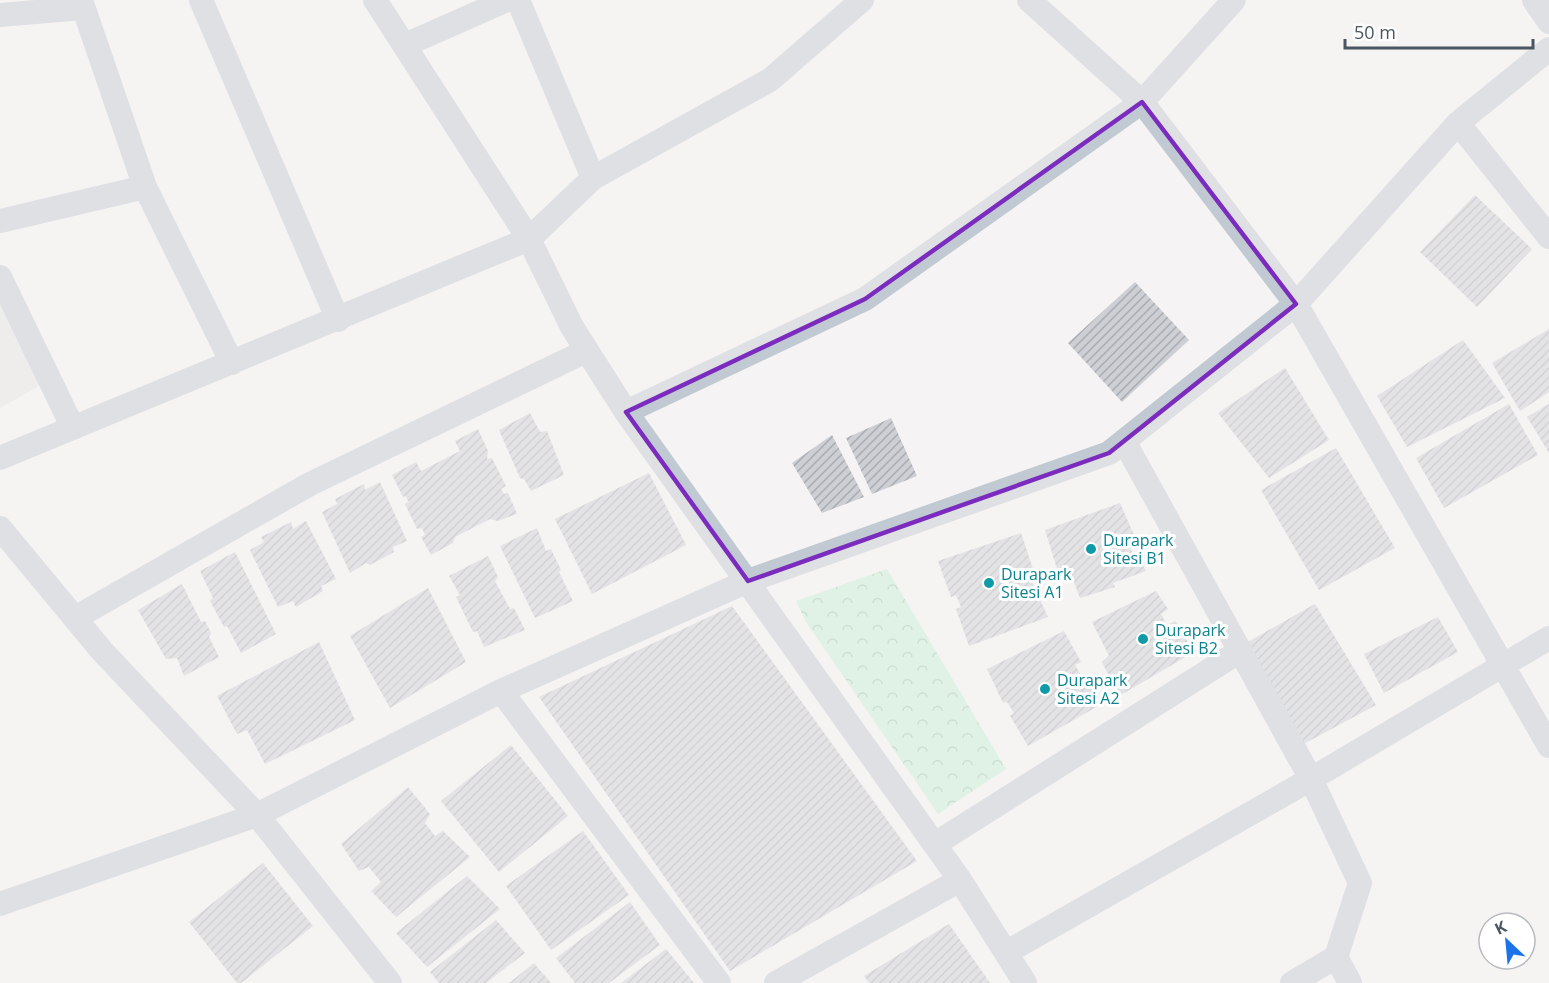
<svg xmlns="http://www.w3.org/2000/svg" width="1549" height="983" viewBox="0 0 1549 983" font-family="'Open Sans',sans-serif">
  <style>
    .education { fill: #e6e4e5 }
    .park { fill: url(#park-crowns) }
    .building { fill: url(#building-hatch) }
    .lines { fill: none; stroke-linecap: round; stroke-linejoin: round }
    .minor { stroke: #c1cad2; stroke-width: 24 }
    .marked { fill: none; stroke: #7b2cbf; stroke-width: 4.5; stroke-linejoin: round }
    .culture-dot { fill: #0f9aa8; stroke: #fff; stroke-width: 2 }
    .labels { text-anchor: middle; dominant-baseline: central; stroke-width: 6; stroke-linejoin: round; paint-order: stroke }
    .culture-label { font-size: 16px; fill: #0d838f; stroke: #fff; text-anchor: start }
  </style>
  <defs>
    <pattern id="park-crowns" width="20" height="18" patternUnits="userSpaceOnUse" patternTransform="scale(1.5)"><rect width="20" height="18" fill="#c3f1d5"/><path d="M2 6a3 3 0 1 1 6 0M12 15a3 3 0 1 1 6 0" fill="none" stroke="#a0c6b0"/></pattern>
    <pattern id="building-hatch" width="6" height="6" patternUnits="userSpaceOnUse" patternTransform="scale(1.5)"><rect width="6" height="6" fill="#cdcfd5"/><path d="M-1 1l2-2M0 6l6-6M5 7l2-2" fill="none" stroke="#a8abb0"/></pattern>
  </defs>
  <rect width="100%" height="100%" fill="#f5f3f3"/>
  <path class="education" d="M0 285 46 382 0 408Z"/>
  <path class="park" d="M887 569 1006 769 938 814 806 622 796 601Z"/>
  <path class="building" d="M1475 195 1532 249 1477 307 1420 252Z
    M1135 282 1189 340 1122 402 1068 343Z
    M1549 329V392L1520 411 1492 363Z
    M1463 340 1505 398 1407 447 1377 396Z
    M1285 368 1329 440 1269 478 1218 413Z
    M1509 404 1538 455 1444 508 1416 458Z
    M1549 404V453L1527 417Z
    M530 413 540 432 547 431 564 475 531 491 524 479 520 478 499 430Z
    M891 418 917 476 872 494 846 438Z
    M478 429 488 451 487 459 492 458 506 486 501 489 504 494 508 493 517 514 498 521 490 519 455 537 453 543 431 555 421 537 425 535 422 528 417 529 405 504 409 502 405 496 403 497 392 475 416 462 421 471 460 451 455 441Z
    M832 435 864 497 822 513 792 463Z
    M1336 448 1395 548 1319 590 1261 490Z
    M649 473 686 545 592 594 555 519Z
    M380 482 407 541 393 547 394 552 370 565 366 563 350 573 322 512 337 504 335 499 364 484 365 490Z
    M1120 503 1135 537 1127 543 1134 555 1139 556 1146 571 1113 583 1115 587 1080 598 1068 566 1057 569 1045 530Z
    M306 521 336 579 321 586 323 591 296 607 293 601 278 607 250 550 264 542 261 537 291 522 293 529Z
    M537 528 546 551 551 549 561 570 559 572 573 601 535 618 500 546Z
    M1021 533 1033 569 1027 571 1048 617 969 646 956 609 961 607 956 595 951 597 938 561Z
    M235 552 276 634 241 653 227 626 224 627 210 601 213 598 200 571Z
    M488 556 498 577 495 581 510 609 514 608 525 630 484 647 477 631 473 632 456 597 460 595 449 576Z
    M182 584 201 622 205 621 211 633 209 637 219 657 184 676 177 658 166 659 138 610Z
    M428 588 466 662 390 708 350 636Z
    M1156 591 1168 609 1161 614 1167 625 1175 621 1194 652 1119 696 1102 662 1109 656 1092 622Z
    M1315 604 1376 705 1300 746 1246 643Z
    M732 606 917 861 730 971 539 697Z
    M1438 617 1458 652 1384 693 1364 654Z
    M1064 631 1081 662 1075 665 1082 676H1087L1100 705 1028 746 1010 716 1014 713 1007 702 1003 703 987 669Z
    M319 642 355 720 265 764 247 730 237 734 217 696Z
    M511 745 568 816 499 872 441 801Z
    M408 787 430 814 425 823 435 836 443 831 470 857 396 917 371 891 381 882 369 867 359 871 341 844Z
    M583 831 629 895 551 950 506 886Z
    M263 863 313 926 241 983H237L189 922Z
    M467 876 500 909 427 967 396 933Z
    M630 902 660 945 609 983H575L556 958Z
    M496 920 525 953 486 983H439L430 972Z
    M949 924 990 983H869L864 976Z
    M666 949 694 983H621Z
    M534 963 551 983H509Z"/>
  <g class="lines">
    <path class="minor" d="M81 0 145 187 232 363
      M201 0 338 320
      M375 0 529 239 572 327 626 412 960 880 1025 983
      M518 0 593 178
      M1029 0 1142 102 1296 304 1549 746
      M1534 0 1549 22
      M0 15 83 8
      M405 45 507 0
      M1458 123 1549 237
      M0 221 145 187
      M0 277 73 428
      M626 412 865 299 1142 102 1234 0
      M1124 441 1311 779 1360 883 1336 957 1350 983
      M0 458 529 239 593 178 770 80 862 0
      M0 528 102 651 257 815 390 983
      M75 618 310 484 586 351
      M501 691 719 983
      M935 844 1240 651
      M0 904 257 815 501 691 748 581 1109 453 1296 304 1458 123 1549 49
      M1007 952 1311 779 1549 638
      M776 983 960 880
      M1292 983 1336 957"/>
  </g>
  <path d="M0 0H1549V983H0ZM1142 102 1296 304 1109 453 748 581 626 412 865 299Z" fill="#f5f3f3" fill-opacity=".55" fill-rule="evenodd"/>
  <path class="marked" d="M1142 102 1296 304 1109 453 748 581 626 412 865 299Z"/>
  <g class="culture-dot">
    <circle cx="1091" cy="549" r="6"/>
    <circle cx="989" cy="583" r="6"/>
    <circle cx="1143" cy="639" r="6"/>
    <circle cx="1045" cy="689" r="6"/>
  </g>
  <g class="labels">
    <g class="culture-label">
      <text x="1103" y="540">Durapark<tspan x="1103" dy="18">Sitesi B1</tspan></text>
      <text x="1001" y="574">Durapark<tspan x="1001" dy="18">Sitesi A1</tspan></text>
      <text x="1155" y="630">Durapark<tspan x="1155" dy="18">Sitesi B2</tspan></text>
      <text x="1057" y="680">Durapark<tspan x="1057" dy="18">Sitesi A2</tspan></text>
    </g>
  </g>
  <g transform="translate(1507 941) rotate(334)"><circle r="28" fill="#ffffff" stroke="#b7bbc0" stroke-width="1.5"/>
  <path d="M0-4.5L10 22L0 15L-10 22Z" fill="#1a73e8"/>
  <text y="-9" font-size="16" font-weight="bold" text-anchor="middle" fill="#4a5661">K</text>
  </g>
  <path d="M1345 39v9h188v-9" fill="none" stroke="#4a5661" stroke-width="3"/>
  <text x="1354" y="39" font-size="18" fill="#4a5661" stroke="#ffffff" stroke-width="4.5" paint-order="stroke">50 m</text>
</svg>
